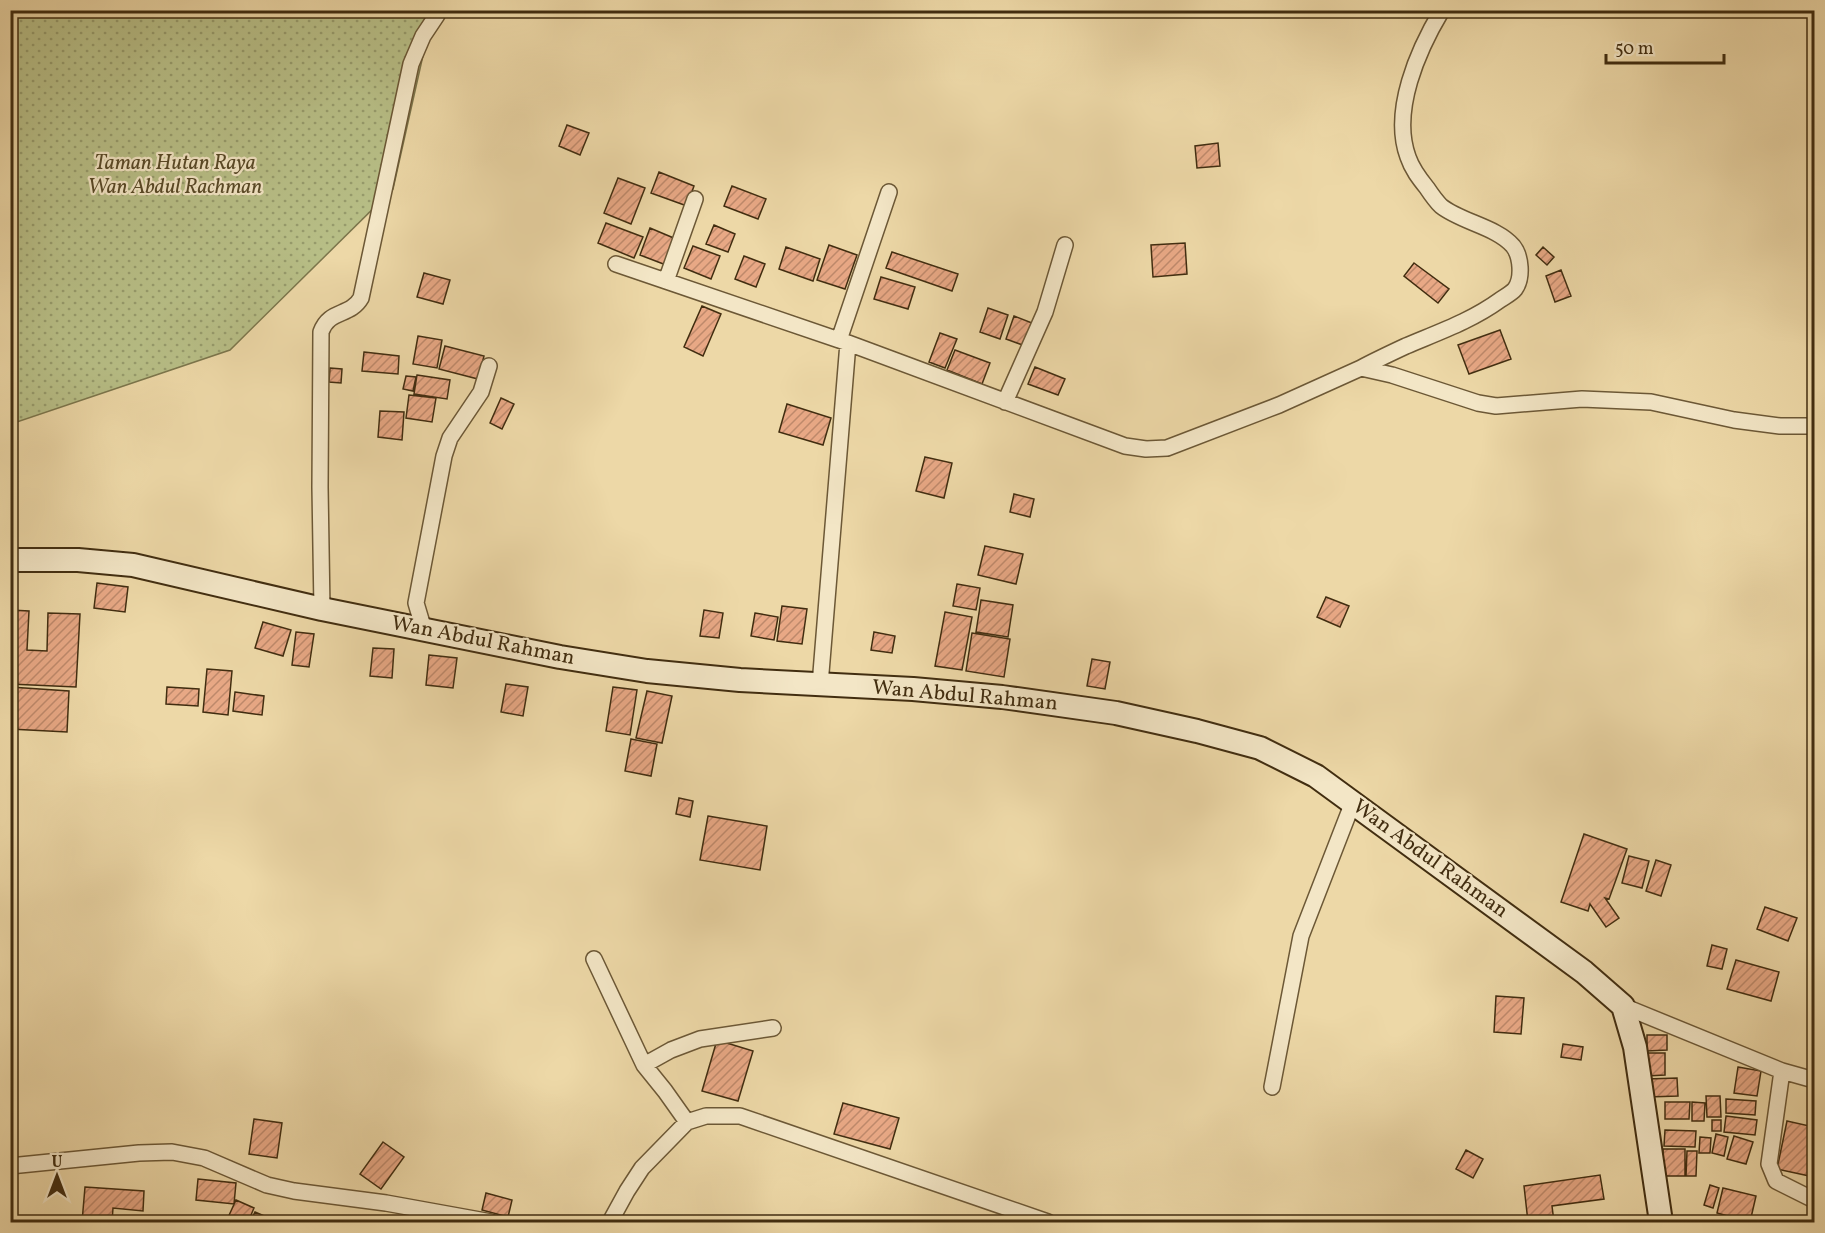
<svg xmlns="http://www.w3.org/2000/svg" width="1825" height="1233" viewBox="0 0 1825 1233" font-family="Vollkorn,serif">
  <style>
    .park { fill: url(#park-dots); stroke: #7c764c; stroke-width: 1.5 }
    .building { fill: url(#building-hatch); stroke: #412d10; stroke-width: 1.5 }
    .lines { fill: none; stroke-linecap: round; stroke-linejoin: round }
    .street-casing { stroke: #6c5836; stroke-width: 18 }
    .secondary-casing { stroke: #412d10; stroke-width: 26 }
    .street { stroke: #f3e6c6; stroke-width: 15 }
    .secondary { stroke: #f3e6c6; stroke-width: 22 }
    .labels { text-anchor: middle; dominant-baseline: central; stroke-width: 4.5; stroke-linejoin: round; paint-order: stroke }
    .park-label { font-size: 21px; font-style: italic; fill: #594a28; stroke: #f3e6c6 }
    .street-label { font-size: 21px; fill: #412d10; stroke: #f3e6c6 }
  </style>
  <defs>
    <pattern id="park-dots" width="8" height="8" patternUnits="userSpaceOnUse" patternTransform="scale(1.5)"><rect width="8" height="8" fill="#b8bf87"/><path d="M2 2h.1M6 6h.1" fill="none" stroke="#979c6d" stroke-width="1.8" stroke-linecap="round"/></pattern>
    <pattern id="building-hatch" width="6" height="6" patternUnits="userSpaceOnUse" patternTransform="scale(1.5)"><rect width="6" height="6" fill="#e8a885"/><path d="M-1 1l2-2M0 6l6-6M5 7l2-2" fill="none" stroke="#be896b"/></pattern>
  </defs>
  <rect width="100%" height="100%" fill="#edd8a7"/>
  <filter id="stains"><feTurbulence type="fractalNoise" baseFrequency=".00333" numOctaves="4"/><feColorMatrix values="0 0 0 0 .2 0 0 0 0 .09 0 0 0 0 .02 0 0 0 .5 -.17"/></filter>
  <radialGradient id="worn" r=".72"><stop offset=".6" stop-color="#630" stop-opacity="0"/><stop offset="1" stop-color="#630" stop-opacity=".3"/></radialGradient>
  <path class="park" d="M10 11H433L393 189 230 350 11 424Z"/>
  <path class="building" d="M567 125 589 133 580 155 559 146Z
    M1218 143 1220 166 1197 168 1195 146Z
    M659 172 694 186 687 206 651 193Z
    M618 178 645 188 631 224 604 213Z
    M732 186 766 199 758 219 724 206Z
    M606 223 643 237 634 258 598 243Z
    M714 225 735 234 728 252 706 244Z
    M650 228 676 239 666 265 640 255Z
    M1185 243 1187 274 1153 277 1151 245Z
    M829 245 857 255 845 289 817 280Z
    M693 246 720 256 711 279 684 268Z
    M786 247 820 259 813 281 779 269Z
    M1543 247 1554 257 1547 265 1536 255Z
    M892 252 958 274 952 291 886 268Z
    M744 256 765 264 756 287 735 279Z
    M1414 263 1449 289 1438 303 1404 276Z
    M1561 270 1571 296 1555 302 1546 276Z
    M424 273 450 280 443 304 417 297Z
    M881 277 915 287 908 309 874 299Z
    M702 306 721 314 703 356 684 347Z
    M988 308 1008 315 1000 339 980 332Z
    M1014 316 1037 325 1028 347 1006 339Z
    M1500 330 1511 359 1469 374 1458 345Z
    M940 333 957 339 945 368 929 362Z
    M418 336 442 340 437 368 413 364Z
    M445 346 484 356 478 379 439 369Z
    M955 350 990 363 982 384 947 370Z
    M364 352 399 356 398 374 362 371Z
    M1035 367 1065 379 1058 395 1028 384Z
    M330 368 342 369 341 383 329 382Z
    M417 375 450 380 447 399 414 394Z
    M406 376 416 377 413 391 403 389Z
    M409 395 436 398 432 422 406 418Z
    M501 398 514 404 502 429 490 423Z
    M787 404 831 418 823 445 779 432Z
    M380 411 404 412 402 440 378 437Z
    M925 457 952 463 944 498 916 491Z
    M1014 494 1034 499 1030 517 1010 512Z
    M985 546 1023 554 1016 584 978 575Z
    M97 583 128 587 125 612 94 608Z
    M957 584 980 588 976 610 953 606Z
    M1326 597 1349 606 1340 627 1317 617Z
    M981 600 1013 605 1008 637 976 632Z
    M782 606 807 609 802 644 777 641Z
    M10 610 29 611 27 650 47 651 48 613 80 614 76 687 10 684Z
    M704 610 723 613 719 638 700 636Z
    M945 612 972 617 962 670 935 666Z
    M755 613 778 617 774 640 751 636Z
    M263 622 291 630 283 656 255 648Z
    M296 632 314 634 309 667 292 665Z
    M874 632 895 636 892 653 871 650Z
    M972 633 1010 639 1004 677 966 671Z
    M373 648 394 649 392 678 370 676Z
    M429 655 457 658 453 688 426 685Z
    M1092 659 1110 662 1105 689 1087 686Z
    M207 669 232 671 228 715 203 712Z
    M506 684 528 687 523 716 501 712Z
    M10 687 69 691 67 732 10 729Z
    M167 687 199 689 198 706 166 704Z
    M613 687 637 690 630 735 606 731Z
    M647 691 672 696 662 743 636 738Z
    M235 692 264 696 262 715 233 711Z
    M631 739 657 744 651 776 625 771Z
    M679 798 693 801 690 817 676 814Z
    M708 816 767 826 760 870 700 860Z
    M1584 834 1627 849 1609 899 1605 898 1619 918 1606 927 1590 904 1588 911 1561 902Z
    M1629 856 1649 861 1642 888 1622 883Z
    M1656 860 1671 865 1661 896 1646 891Z
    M1765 907 1797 918 1788 941 1757 929Z
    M1712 945 1727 949 1722 969 1707 966Z
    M1736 960 1779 972 1771 1001 1727 989Z
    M1496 996 1524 998 1521 1034 1494 1032Z
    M1647 1035H1667V1050L1647 1051Z
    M717 1040 753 1051 738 1101 702 1091Z
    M1563 1044 1583 1047 1581 1060 1561 1057Z
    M1646 1053H1665V1075L1646 1076Z
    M1738 1067 1761 1071 1757 1096 1734 1093Z
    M1677 1078 1678 1096 1648 1097 1647 1079Z
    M1706 1096H1720L1721 1117H1707Z
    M1726 1099 1756 1101 1755 1115 1726 1113Z
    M1665 1102H1690L1689 1119H1665Z
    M1692 1102 1705 1103 1704 1121H1692Z
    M843 1103 899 1118 890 1149 834 1134Z
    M1726 1116 1757 1120 1755 1135 1724 1132Z
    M254 1119 282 1123 277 1158 249 1154Z
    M1712 1120H1721V1131H1712Z
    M1787 1121 1814 1127V1177L1777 1169Z
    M1665 1130 1696 1131 1695 1147 1664 1146Z
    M1716 1134 1728 1137 1724 1156 1712 1153Z
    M1734 1136 1753 1142 1746 1164 1727 1159Z
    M1700 1137 1711 1138 1710 1153H1699Z
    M383 1142 404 1157 381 1189 360 1174Z
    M1663 1149H1685V1176H1663Z
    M1466 1150 1483 1159 1473 1178 1456 1169Z
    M1687 1151H1697L1696 1176H1686Z
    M1600 1175 1604 1199 1552 1206 1554 1222H1528L1524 1186Z
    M198 1179 236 1183 234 1204 196 1200Z
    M1710 1185 1719 1188 1713 1208 1704 1205Z
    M85 1187 144 1191 143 1211 113 1208 112 1222H82Z
    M1723 1188 1756 1196 1750 1222 1717 1213Z
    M486 1193 512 1200 508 1217 482 1210Z
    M236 1200 254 1208 248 1222H226Z
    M255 1212 276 1221 275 1222H250Z"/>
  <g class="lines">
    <g class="street-casing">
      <path id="street" d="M616 264 839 340
        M666 281 695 199
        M848 343 1125 446 1146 449 1167 448 1279 405 1361 368 1392 375 1478 403 1496 406 1582 399 1651 402 1734 420 1780 426H1814
        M1361 368C1376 360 1391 353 1406 346 1439 332 1471 321 1500 300 1504 297 1512 293 1515 289 1523 278 1521 256 1513 246 1497 227 1461 222 1441 206 1436 201 1431 194 1427 188 1419 178 1412 169 1408 157 1391 111 1418 50 1442 10
        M1005 402 1045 312 1065 245
        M322 609 320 487 321 332C329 309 350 317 361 298L411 64 423 36 437 15 439 10
        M424 630 416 603 444 456 450 438 481 392 489 366
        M820 685 848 343 839 340 889 192
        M594 959 644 1065 665 1091 687 1122
        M1623 1006 1782 1071 1814 1080
        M644 1065 671 1050 700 1039 773 1028
        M1782 1071 1769 1164 1776 1181 1814 1200
        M1272 1087 1301 936 1353 802
        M10 1166 139 1153 172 1152 204 1158 267 1185 294 1191 386 1203 491 1222
        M610 1222 627 1191 642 1168 687 1122 706 1116H740L1048 1222"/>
    </g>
    <g class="secondary-casing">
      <path id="secondary" d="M10 560H78L133 565 322 609 560 657 647 671 740 680 913 689 1002 697 1116 713 1197 731 1260 748 1316 776 1584 972 1623 1006 1635 1047 1661 1222"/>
    </g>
    <use href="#street" class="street"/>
    <use href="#secondary" class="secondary"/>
  </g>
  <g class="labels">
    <g class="park-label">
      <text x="175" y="163">Taman Hutan Raya<tspan x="175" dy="24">Wan Abdul Rachman</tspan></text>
    </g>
    <g class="street-label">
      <text transform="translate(483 641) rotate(11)">Wan Abdul Rahman</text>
      <text transform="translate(965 696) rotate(5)">Wan Abdul Rahman</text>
      <text transform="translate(1430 859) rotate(36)">Wan Abdul Rahman</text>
    </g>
  </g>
  <rect width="1825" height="1233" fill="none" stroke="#edd8a7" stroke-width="36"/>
  <rect x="12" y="12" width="1801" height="1209" fill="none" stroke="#412d10" stroke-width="3"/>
  <rect x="18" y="18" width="1789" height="1197" fill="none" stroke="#412d10" stroke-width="1.5"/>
  <g transform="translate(57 1176)" stroke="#f3e6c6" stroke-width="4.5" paint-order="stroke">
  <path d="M0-4.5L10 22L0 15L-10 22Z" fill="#412d10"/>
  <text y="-9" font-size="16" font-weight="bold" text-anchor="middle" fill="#412d10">U</text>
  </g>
  <path d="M1606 54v9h118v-9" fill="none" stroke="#412d10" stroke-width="3"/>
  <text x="1615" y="54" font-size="18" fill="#412d10" stroke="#f3e6c6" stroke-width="4.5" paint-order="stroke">50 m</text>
  <rect width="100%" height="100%" filter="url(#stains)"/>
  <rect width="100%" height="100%" fill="url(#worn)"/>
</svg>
